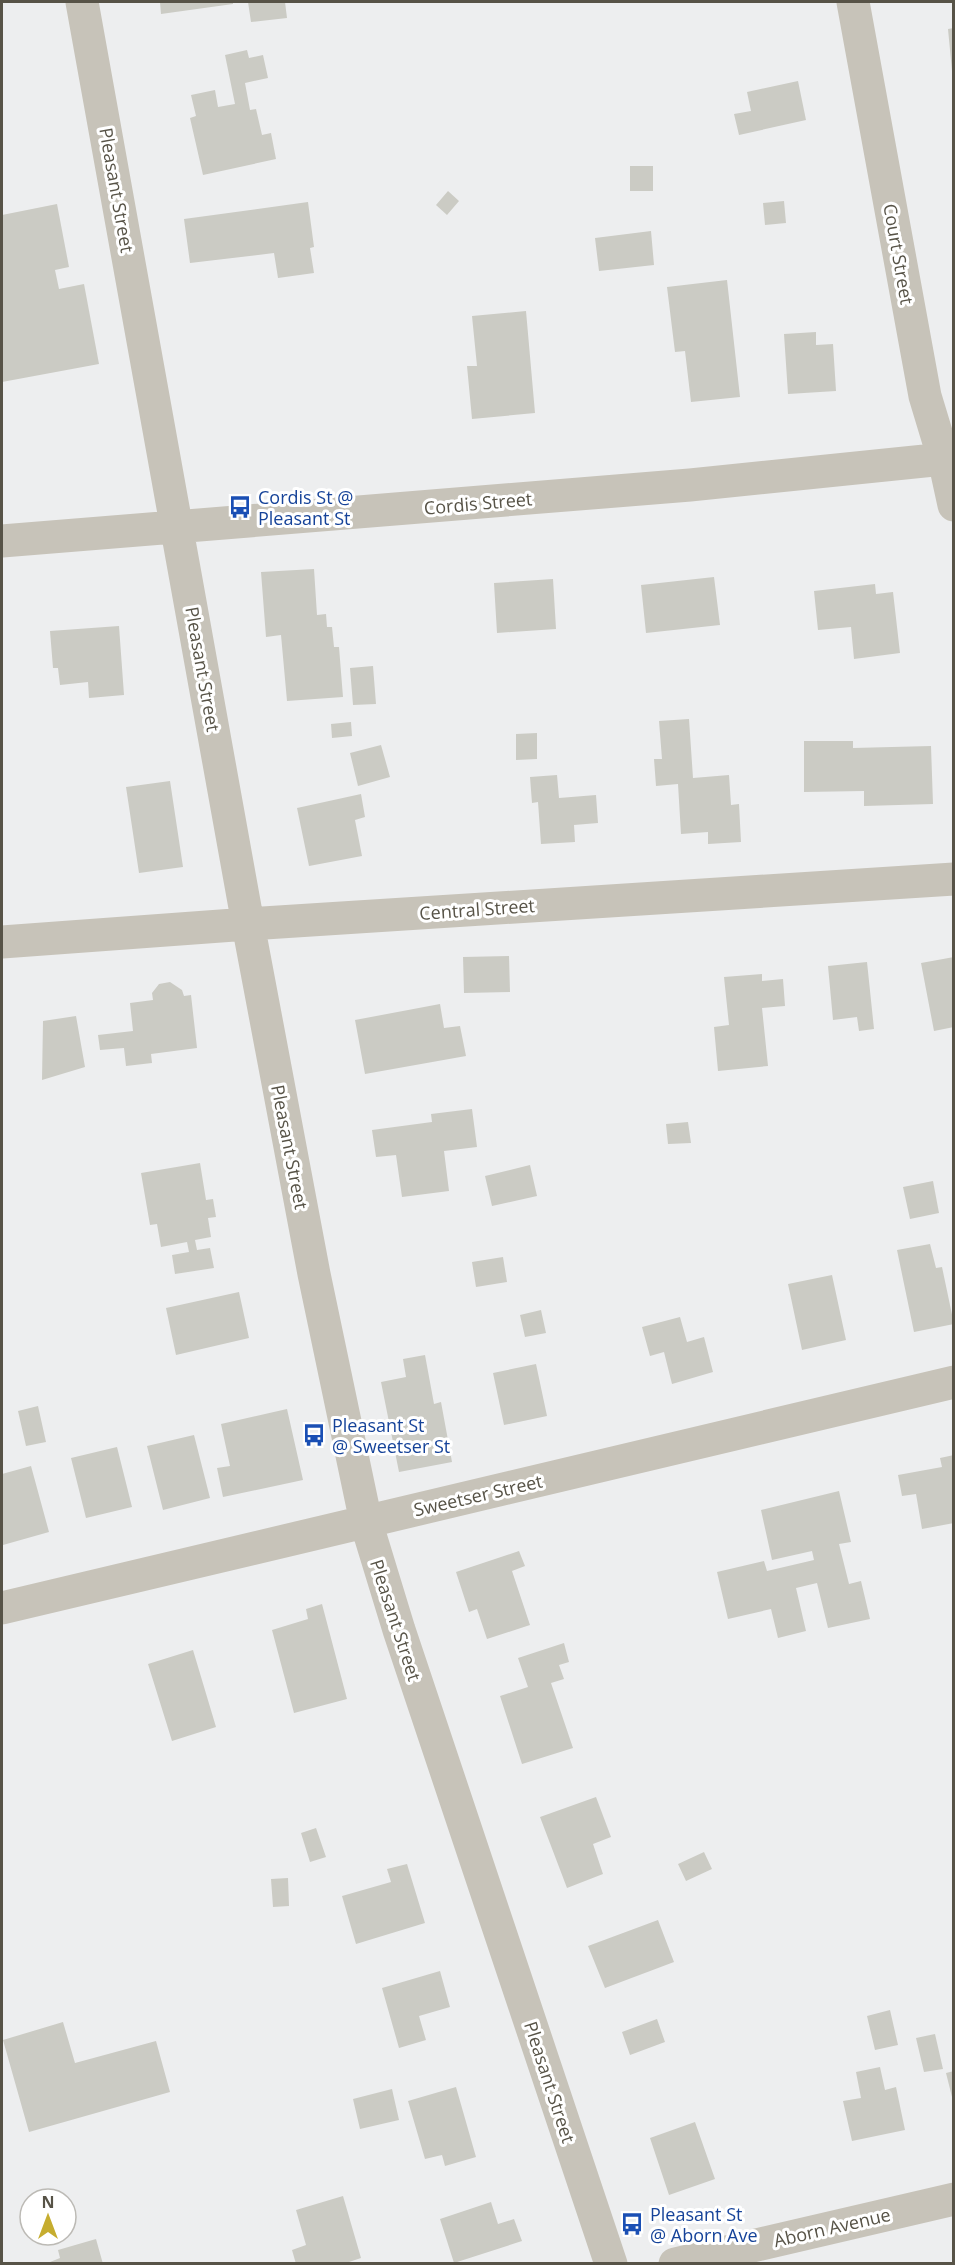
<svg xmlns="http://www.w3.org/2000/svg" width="955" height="2265" viewBox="0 0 955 2265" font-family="'Open Sans',sans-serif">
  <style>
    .building { fill: #cbcbc4 }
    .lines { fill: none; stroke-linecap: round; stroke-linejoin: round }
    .street { stroke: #c7c3b9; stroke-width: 33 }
    .labels { text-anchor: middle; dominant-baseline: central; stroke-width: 6; stroke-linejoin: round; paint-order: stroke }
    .street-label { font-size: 18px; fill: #575347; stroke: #fff }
    .transit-label { font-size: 18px; fill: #164399; stroke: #fff; text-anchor: start }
  </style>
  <rect width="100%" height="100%" fill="#edeeef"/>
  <path class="building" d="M160 2H233V4L161 14Z
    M248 2H285L287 18 251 22Z
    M954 28V71H952L948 29Z
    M247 50 249 58 263 55 268 78 245 83 250 110 256 109 262 135 271 133 276 159 203 175 190 118 196 116 191 95 215 90 218 107 235 104 225 55Z
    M798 81 806 120 739 135 734 114 751 111 747 92Z
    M630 166H653V191H630Z
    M448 191 459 201 447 215 436 205Z
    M784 201 786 223 765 225 763 203Z
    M308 202 314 247 310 248 314 273 278 278 274 253 190 263 184 219Z
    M57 204 69 267 55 270 59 289 84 284 99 364 2 382V215Z
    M651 231 654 265 599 271 595 238Z
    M727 280 740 397 691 402 685 351 675 352 667 287Z
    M526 311 535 413 472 419 467 366H477L472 316Z
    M816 332V345L833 344 836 391 788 394 784 334Z
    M314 569 317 615 326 614 327 627H332L334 647H339L343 697 287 701 281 635 266 637 261 572Z
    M714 577 720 625 646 633 641 585Z
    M553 579 556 629 497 633 494 583Z
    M875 584 876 594 893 592 900 653 854 659 851 627 818 630 814 591Z
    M119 626 124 695 89 698 88 682 60 685 58 668H53L50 631Z
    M373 666 376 704 353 705 350 668Z
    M689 719 693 778 729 775 731 805 739 804 741 842 708 844V832L681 834 678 784 656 786 654 759H662L659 721Z
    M351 722 352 736 332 738 331 724Z
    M537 733V759L516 760V734Z
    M804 741H853V748L931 746 933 804 864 806V791L804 792Z
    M381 745 390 777 358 786 350 753Z
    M557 775 559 798 596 795 598 823 574 825 575 842 541 844 538 802 532 803 530 777Z
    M170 781 183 867 139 873 126 787Z
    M361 794 365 817 355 820 362 856 309 866 297 808Z
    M509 956 510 992 464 993 463 957Z
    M954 957V1027L934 1031 921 963Z
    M867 962 874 1029 859 1031 857 1017 833 1020 828 966Z
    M762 974V981L783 979 785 1006 762 1008 768 1066 718 1071 714 1027 729 1025 724 977Z
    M170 982 182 990 184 996 191 995 197 1048 151 1054 152 1063 126 1066 124 1048 100 1050 98 1035 133 1031 130 1003 153 1000 152 993 159 984Z
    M440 1004 444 1028 460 1026 466 1056 365 1074 355 1020Z
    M76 1016 85 1067 42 1080 43 1021Z
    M472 1109 477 1147 444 1151 449 1191 402 1197 396 1155 376 1157 372 1130 432 1122 431 1114Z
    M688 1122 691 1143 668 1144 666 1124Z
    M200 1163 206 1200 213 1199 216 1217 208 1218 211 1237 195 1240 197 1250 210 1248 214 1268 175 1274 172 1255 189 1252 187 1242 161 1247 157 1224 150 1225 141 1173Z
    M530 1165 537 1196 492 1206 485 1176Z
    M933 1181 939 1213 910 1219 903 1187Z
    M930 1244 936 1268 942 1267 954 1324 914 1332 897 1250Z
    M503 1257 507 1282 476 1287 472 1262Z
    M832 1275 846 1340 802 1350 788 1284Z
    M239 1292 249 1338 176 1355 166 1308Z
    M541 1310 546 1333 525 1337 520 1315Z
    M680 1317 687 1342 704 1337 713 1372 672 1384 664 1352 650 1356 642 1327Z
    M425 1355 434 1404 441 1402 452 1462 399 1472 381 1382 406 1377 403 1359Z
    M536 1364 547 1416 504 1425 493 1373Z
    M38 1406 46 1442 26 1446 18 1411Z
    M287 1409 303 1480 223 1497 217 1468 230 1466 221 1424Z
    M194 1435 210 1498 163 1510 147 1446Z
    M117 1447 132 1507 86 1518 71 1458Z
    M954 1455V1523L922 1529 916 1494 902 1496 898 1475 942 1467 940 1458Z
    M31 1466 49 1532 3 1545 2 1474Z
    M839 1491 851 1542 839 1544 849 1584 861 1581 870 1619 828 1628 817 1583 796 1588 806 1631 778 1638 771 1609 728 1619 717 1572 764 1561 767 1571 814 1560 812 1551 772 1560 761 1510Z
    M519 1551 525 1566 512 1571 530 1625 487 1639 477 1609 469 1612 456 1572Z
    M322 1604 347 1699 294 1713 272 1630 308 1619 306 1609Z
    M564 1643 569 1662 559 1665 564 1679 551 1683 573 1748 522 1764 500 1696 528 1687 518 1658Z
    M193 1650 216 1727 172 1741 148 1664Z
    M596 1797 611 1837 593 1844 603 1874 567 1888 540 1817Z
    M316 1828 326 1857 310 1862 301 1833Z
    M704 1852 712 1869 686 1881 678 1864Z
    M407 1864 425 1923 356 1944 342 1896 391 1882 387 1869Z
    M288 1878 289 1906 273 1907 271 1879Z
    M658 1920 674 1962 605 1988 588 1946Z
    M440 1971 450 2007 419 2016 426 2040 399 2048 382 1988Z
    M890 2010 898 2045 875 2050 867 2016Z
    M657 2019 665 2042 630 2055 622 2032Z
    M63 2022 75 2063 156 2041 170 2092 29 2132 3 2040Z
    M935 2034 943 2069 924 2072 916 2038Z
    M880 2067 885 2090 896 2087 905 2130 852 2141 843 2101 861 2098 856 2072Z
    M954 2071V2101H953L946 2073Z
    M456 2087 476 2157 445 2166 442 2155 425 2159 408 2101Z
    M392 2089 399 2120 360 2129 353 2099Z
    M695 2122 715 2179 669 2195 650 2138Z
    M343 2196 361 2258 343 2264H296L292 2250 306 2245 296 2210Z
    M491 2202 498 2224 514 2219 522 2241 454 2263 440 2219Z
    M96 2239 103 2264H45L60 2258 58 2250Z"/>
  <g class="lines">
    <path class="street" d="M82 2 248 924 314 1274 366 1522 399 1630 611 2264
      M853 2 925 396 944 459 954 505
      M2 541 690 485 954 458
      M2 942 248 924 954 879
      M2 1608 954 1382
      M675 2264 954 2199"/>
  </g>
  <defs>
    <g id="bus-bare" transform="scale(1.8)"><path d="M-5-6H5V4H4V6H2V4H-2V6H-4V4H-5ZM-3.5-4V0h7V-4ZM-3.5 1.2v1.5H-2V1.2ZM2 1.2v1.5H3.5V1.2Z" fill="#1a4fb4" stroke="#fff" stroke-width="2.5" paint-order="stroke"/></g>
  </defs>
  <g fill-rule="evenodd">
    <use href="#bus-bare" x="240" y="507"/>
    <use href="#bus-bare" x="314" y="1435"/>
    <use href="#bus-bare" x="632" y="2224"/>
  </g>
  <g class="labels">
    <g class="street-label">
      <text transform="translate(117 190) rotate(80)">Pleasant Street</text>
      <text transform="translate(899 254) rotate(80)">Court Street</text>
      <text transform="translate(478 503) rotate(-5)">Cordis Street</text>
      <text transform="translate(203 669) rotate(80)">Pleasant Street</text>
      <text transform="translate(477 909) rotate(-4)">Central Street</text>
      <text transform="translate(290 1147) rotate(79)">Pleasant Street</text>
      <text transform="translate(478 1495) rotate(-13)">Sweetser Street</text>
      <text transform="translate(396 1620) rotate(72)">Pleasant Street</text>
      <text transform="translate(550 2082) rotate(72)">Pleasant Street</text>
      <text transform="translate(832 2227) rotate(-13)">Aborn Avenue</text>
    </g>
    <g class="transit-label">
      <text x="258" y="497">Cordis St @<tspan x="258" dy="21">Pleasant St</tspan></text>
      <text x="332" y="1425">Pleasant St<tspan x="332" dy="21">@ Sweetser St</tspan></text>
      <text x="650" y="2214">Pleasant St<tspan x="650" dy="21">@ Aborn Ave</tspan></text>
    </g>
  </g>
  <rect width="955" height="2265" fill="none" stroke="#575347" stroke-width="6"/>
  <g transform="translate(48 2217)"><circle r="28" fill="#ffffff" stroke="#bcbab5" stroke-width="1.5"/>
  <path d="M0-4.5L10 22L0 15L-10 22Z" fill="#c6ad2f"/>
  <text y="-9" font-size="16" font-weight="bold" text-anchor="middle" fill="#575347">N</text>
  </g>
</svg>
